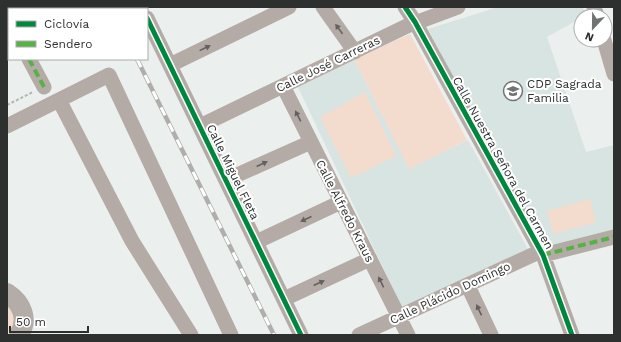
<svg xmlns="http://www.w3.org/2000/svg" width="621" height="342" viewBox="0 0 621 342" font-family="'Work Sans',sans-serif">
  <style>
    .built { fill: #d8e4e1 }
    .green { fill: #f3dbce }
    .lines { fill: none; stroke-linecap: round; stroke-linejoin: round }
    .path { stroke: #b8b3af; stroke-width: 2; stroke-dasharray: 3 2; stroke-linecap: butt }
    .minor { stroke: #b5aba6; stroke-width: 15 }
    .major { stroke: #b4aca6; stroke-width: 20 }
    .rail-casing { stroke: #b0aeab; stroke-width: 4.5 }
    .rail { stroke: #fff; stroke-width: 3; stroke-dasharray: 9; stroke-linecap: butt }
    .quiet { stroke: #56b246; stroke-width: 4; stroke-dasharray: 8 4; stroke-linecap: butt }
    .cycleway-casing { stroke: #fff; stroke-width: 8 }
    .cycleway { stroke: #00873e; stroke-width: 5 }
    .oneway { fill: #63615f }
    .labels { text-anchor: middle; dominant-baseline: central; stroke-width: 4; stroke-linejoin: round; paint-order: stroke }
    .street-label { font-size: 12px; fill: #2d302f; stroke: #fff }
    .poi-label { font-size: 12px; fill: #2d302f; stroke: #fff; text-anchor: start }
  </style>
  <rect width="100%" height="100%" fill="#ebefee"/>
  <path class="built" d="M498 7H583L585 15 581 16V18L547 37 586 152 614 145V235L546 253 428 29Z
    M354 59 409 168 468 140 528 249 402 308 298 87Z"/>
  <path class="green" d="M410 34 467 140 409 169 354 59Z
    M365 92 396 156 351 178 320 117Z
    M590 199 596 222 554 234 547 211Z
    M7 299 18 319 10 335H7Z"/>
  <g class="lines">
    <path class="path" d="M7 105 33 92"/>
    <path class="minor" d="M323 7 355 52
      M405 7 415 22 543 255 572 335
      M594 7 597 16
      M7 16 9 20
      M147 18 301 335
      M604 40 614 74
      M29 59 44 87
      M170 65 289 7
      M283 86 408 335
      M59 100 132 241 191 335
      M7 126 109 75 231 335
      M200 126 407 26 458 7
      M226 180 311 142
      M256 242 341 202
      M543 255 614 237
      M468 286 491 335
      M284 299 370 259
      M359 335 541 251"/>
    <path class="major" d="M7 293C22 303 29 319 19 335"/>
    <g class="rail-casing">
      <path id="rail" d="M111 7 112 9
        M137 59 274 335"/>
    </g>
    <use href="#rail" class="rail"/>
    <path class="quiet" d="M7 16 9 20
      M29 59 44 87
      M543 255 614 237"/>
    <g class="cycleway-casing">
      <path id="cycleway" d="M405 7 415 22 543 255 572 335
        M147 18 301 335"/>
    </g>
    <use href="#cycleway" class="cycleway"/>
  </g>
  <defs><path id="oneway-solid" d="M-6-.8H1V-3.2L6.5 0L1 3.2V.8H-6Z"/></defs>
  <g class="oneway">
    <use href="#oneway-solid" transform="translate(339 29) rotate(-126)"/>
    <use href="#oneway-solid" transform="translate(205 48) rotate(-26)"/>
    <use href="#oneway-solid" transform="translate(298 116) rotate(-117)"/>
    <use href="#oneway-solid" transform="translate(262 164) rotate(-25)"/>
    <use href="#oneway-solid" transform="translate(306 219) rotate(155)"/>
    <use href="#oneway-solid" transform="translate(381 282) rotate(-116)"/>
    <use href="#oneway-solid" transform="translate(319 283) rotate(-25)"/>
    <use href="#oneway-solid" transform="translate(479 310) rotate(-115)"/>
  </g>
  <defs>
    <g id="school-ring" transform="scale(1)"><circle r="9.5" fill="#fff" stroke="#707372" stroke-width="1.5"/><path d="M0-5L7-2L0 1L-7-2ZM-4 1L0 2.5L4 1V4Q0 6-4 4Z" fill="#707372"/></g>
  </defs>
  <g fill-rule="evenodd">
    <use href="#school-ring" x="513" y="91"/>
  </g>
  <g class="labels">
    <g class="street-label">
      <text transform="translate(328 64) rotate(-26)">Calle José Carreras</text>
      <text transform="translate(503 163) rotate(61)">Calle Nuestra Señora del Carmen</text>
      <text transform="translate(233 172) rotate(64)">Calle Miguel Fleta</text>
      <text transform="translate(345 211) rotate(63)">Calle Alfredo Kraus</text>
      <text transform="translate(450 293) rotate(-25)">Calle Plácido Domingo</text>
    </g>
    <g class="poi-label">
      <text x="527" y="84">CDP Sagrada<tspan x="527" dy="14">Familia</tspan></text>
    </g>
  </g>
  <rect width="621" height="342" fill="none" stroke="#2d302f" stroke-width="16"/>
  <rect x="8" y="8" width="140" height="52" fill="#ffffff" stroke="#abacac"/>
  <rect x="16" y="21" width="20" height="6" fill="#00873e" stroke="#abacac"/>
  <text x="44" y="28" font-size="12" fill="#2d302f">Ciclovía</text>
  <rect x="16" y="41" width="20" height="6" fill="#56b246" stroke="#abacac"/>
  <text x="44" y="48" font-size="12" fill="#2d302f">Sendero</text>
  <g transform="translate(593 28) rotate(202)"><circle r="19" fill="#ffffff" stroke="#abacac"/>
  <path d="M0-3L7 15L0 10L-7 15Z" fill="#707372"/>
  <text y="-6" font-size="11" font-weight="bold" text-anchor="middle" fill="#2d302f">N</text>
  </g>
  <path d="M10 326v6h78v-6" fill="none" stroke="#2d302f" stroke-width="2"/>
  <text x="16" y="326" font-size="12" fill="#2d302f" stroke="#ffffff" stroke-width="3" paint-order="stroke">50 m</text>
</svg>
